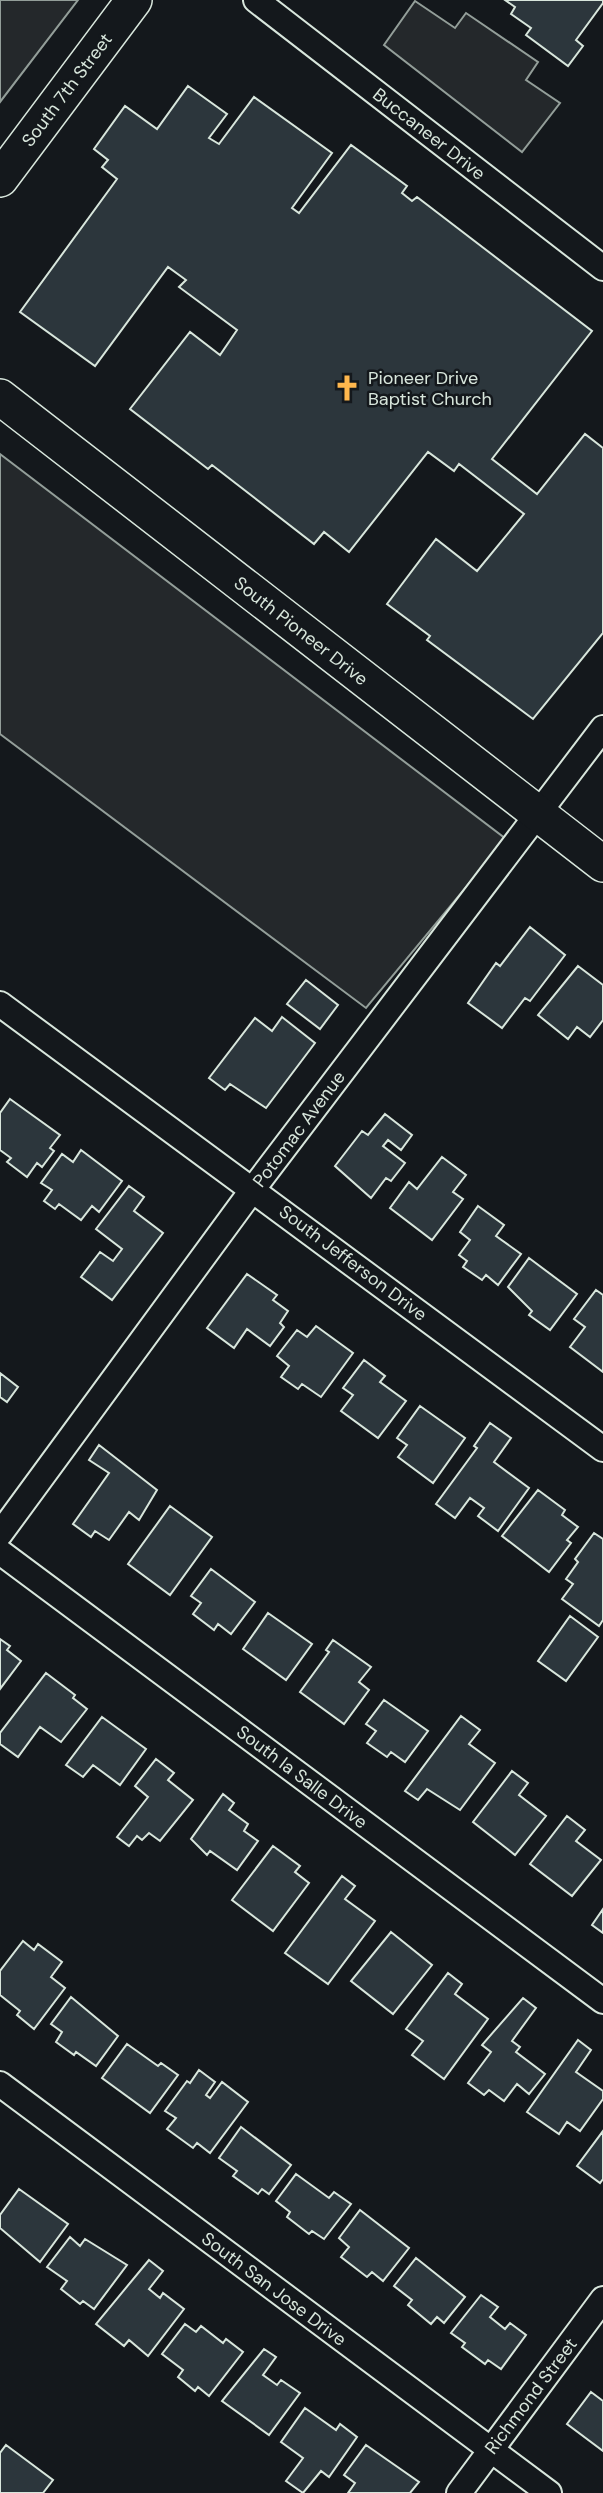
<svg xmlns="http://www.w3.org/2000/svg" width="603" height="2493" viewBox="0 0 603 2493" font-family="'DM Sans',sans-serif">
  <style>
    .parking { fill: #24282b; stroke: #939e99; stroke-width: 2 }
    .building { fill: #2c363c; stroke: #d8e6dc; stroke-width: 2 }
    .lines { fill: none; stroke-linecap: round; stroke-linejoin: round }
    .street-casing { stroke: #d8e6dc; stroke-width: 28 }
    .secondary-casing { stroke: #d8e6dc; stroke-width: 38 }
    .street { stroke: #14181c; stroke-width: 24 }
    .secondary { stroke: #14181c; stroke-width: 35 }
    .labels { text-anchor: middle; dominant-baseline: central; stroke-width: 5; stroke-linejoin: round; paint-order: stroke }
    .street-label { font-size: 18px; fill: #d8e6dc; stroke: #14181c }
    .poi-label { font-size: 18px; fill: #d8e6dc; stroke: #14181c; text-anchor: start }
  </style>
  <rect width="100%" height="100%" fill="#14181c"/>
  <path class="parking" d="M0 0H78L0 102Z
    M415 1 455 28 466 13 538 62 526 80 560 103 522 152 384 45Z
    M0 454 506 839 366 1008 0 734Z"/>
  <path class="building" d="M505 0H603V3L576 40 583 46 568 66 526 35 531 28 511 14 515 7Z
    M188 86 227 114 209 138 219 144 254 97 332 153 292 208 299 213 351 145 407 186 402 193 412 201 417 197 592 331 492 459 537 494 585 434 603 448V633L533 719 427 640 430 636 387 604 436 539 477 571 524 514 459 464 454 471 428 452 349 552 324 532 314 544 212 465 208 469 130 409 190 332 220 355 237 330 179 287 186 280 168 267 95 366 20 312 117 179 102 167 108 160 94 149 125 106 157 129Z
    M530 927 565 955 530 1001 525 998 502 1028 468 1003 496 963 500 966Z
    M578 966 603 985V1020L590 1037 577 1027 568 1039 538 1015Z
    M306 980 338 1005 320 1029 287 1004Z
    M282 1017 315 1043 266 1108 230 1084 225 1090 209 1078 255 1018 272 1031Z
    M10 1099 60 1135 50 1148 54 1151 42 1167 37 1163 27 1177 7 1162 11 1158 0 1150V1113Z
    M385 1114 412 1135 401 1150 388 1140 383 1146 405 1163 391 1181 386 1178 371 1198 335 1166 362 1131 368 1135Z
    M81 1150 122 1181 99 1212 92 1206 81 1220 59 1204 55 1209 44 1201 52 1190 41 1183 62 1154 73 1162Z
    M442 1157 466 1175 453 1192 463 1199 432 1240 390 1208 409 1182 417 1189Z
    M129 1186 144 1197 134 1211 163 1233 112 1300 81 1277 100 1252 113 1261 122 1249 96 1229Z
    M478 1206 504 1225 496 1236 521 1254 498 1285 486 1275 482 1280 463 1267 467 1261 459 1255 470 1240 460 1232Z
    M529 1258 577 1294 550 1330 529 1315 532 1311 508 1287Z
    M247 1274 277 1295 273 1300 288 1311 280 1323 284 1327 270 1346 247 1329 234 1348 207 1328Z
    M596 1290 603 1295V1372L570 1347 585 1327 574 1319Z
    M316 1326 353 1353 321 1397 302 1384 298 1389 281 1377 289 1366 277 1356 297 1330 307 1337Z
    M364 1360 385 1376 380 1382 406 1401 378 1438 341 1411 353 1395 343 1388Z
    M0 1373 18 1387 7 1402 0 1397Z
    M420 1406 465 1438 433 1483 398 1457 407 1445 397 1438Z
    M490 1423 511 1438 494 1462 529 1488 498 1531 478 1516 484 1508 470 1498 455 1518 436 1504 477 1448 474 1446Z
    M99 1445 157 1490 139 1520 129 1512 109 1540 95 1531 91 1537 73 1524 109 1473 89 1460Z
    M538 1490 565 1510 562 1515 578 1527 567 1540 571 1543 549 1572 502 1536Z
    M170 1506 212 1537 170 1595 128 1564Z
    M594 1533 603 1539V1620L599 1626 562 1599 573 1584 566 1579 578 1562 575 1559Z
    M211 1569 255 1602 231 1634 218 1624 214 1630 193 1614 201 1603 191 1596Z
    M268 1613 312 1644 286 1680 243 1649Z
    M570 1616 598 1637 566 1681 538 1661Z
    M0 1639 10 1646 7 1650 21 1661 0 1689Z
    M333 1640 371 1667 359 1682 369 1690 344 1724 300 1692 329 1652 326 1650Z
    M46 1673 75 1695 73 1698 87 1709 61 1742 40 1727 18 1757 0 1744V1733Z
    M384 1700 428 1731 405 1762 391 1752 387 1757 367 1743 376 1731 366 1724Z
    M461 1716 480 1730 469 1744 495 1763 460 1810 427 1789 418 1800 405 1791Z
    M102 1717 146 1749 120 1785 93 1765 83 1777 66 1765Z
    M156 1759 174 1773 168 1780 193 1800 160 1841 149 1833 142 1840 137 1836 129 1846 117 1837 148 1797 135 1786Z
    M512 1771 528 1783 519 1795 546 1816 515 1855 473 1822Z
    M223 1794 234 1803 229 1810 248 1824 244 1831 258 1841 237 1870 210 1851 207 1855 191 1839Z
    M567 1816 585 1830 576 1841 601 1860 572 1896 530 1864Z
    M273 1846 300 1866 295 1872 309 1883 273 1931 232 1900Z
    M342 1876 355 1886 345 1899 375 1921 328 1984 285 1953Z
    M603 1909V1933L592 1925Z
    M391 1932 432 1965 393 2014 351 1981Z
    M23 1941 34 1950 38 1944 62 1962 51 1977 65 1988 34 2029 17 2015 20 2011 0 1995V1971Z
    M448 1973 462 1984 455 1994 488 2019 444 2079 412 2055 423 2041 406 2029Z
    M71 1997 118 2036 96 2066 76 2052 74 2055 56 2042 62 2032 51 2024Z
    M523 1998 536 2008 512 2041 520 2047 516 2052 545 2074 529 2094 517 2084 504 2101 489 2090 484 2095 468 2083 491 2052 482 2045Z
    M578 2040 591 2050 576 2072 603 2091V2099L580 2131 567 2122 559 2134 527 2112Z
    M127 2044 158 2066 161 2063 178 2075 150 2113 102 2078Z
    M199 2070 215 2082 206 2095 210 2098 222 2082 248 2102 210 2153 197 2143 193 2148 167 2129 176 2118 165 2111 187 2081 190 2083Z
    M241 2127 291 2165 269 2194 262 2189 258 2194 233 2176 237 2171 219 2158Z
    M603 2131V2179L600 2183 577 2166Z
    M296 2174 329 2198 334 2192 351 2204 324 2239 312 2231 309 2234 287 2217 290 2212 276 2201Z
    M19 2189 68 2224 40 2262 0 2228V2215Z
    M360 2210 409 2248 383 2281 372 2272 367 2277 341 2257 349 2247 339 2238Z
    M70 2237 80 2246 85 2239 127 2265 94 2309 83 2301 80 2304 61 2289 67 2281 47 2267Z
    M416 2258 465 2297 444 2323 437 2317 431 2324 408 2305 412 2300 394 2286Z
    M149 2260 163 2271 149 2289 160 2298 163 2293 184 2309 148 2356 129 2340 124 2346 96 2324Z
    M481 2295 498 2307 490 2317 505 2329 510 2323 526 2335 501 2369 488 2360 485 2364 462 2347 465 2343 451 2333Z
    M185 2324 196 2332 201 2326 223 2343 226 2339 243 2352 209 2396 198 2387 195 2391 178 2377 183 2370 162 2354Z
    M264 2349 276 2357 263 2375 277 2385 281 2380 300 2393 269 2435 222 2401Z
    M591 2392 603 2401V2451L567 2424Z
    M305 2408 336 2430 340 2424 357 2437 329 2477 321 2471 303 2493 286 2481 303 2458 281 2442Z
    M6 2445 53 2480 43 2493H0V2453Z
    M366 2445 419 2482 410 2493H348L355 2483 344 2475Z"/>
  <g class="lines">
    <g class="street-casing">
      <path id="street" d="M256 0 603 268
        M0 1004 603 1449
        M0 1534 253 1189 603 728
        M0 1552 603 2001
        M0 2084 549 2493
        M459 2493 603 2299"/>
    </g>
    <g class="secondary-casing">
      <path id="secondary" d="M0 179 134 0
        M0 397 603 864"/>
    </g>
    <use href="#street" class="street"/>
    <use href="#secondary" class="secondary"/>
  </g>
  <defs>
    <g id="church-bare" transform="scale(2.1)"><path d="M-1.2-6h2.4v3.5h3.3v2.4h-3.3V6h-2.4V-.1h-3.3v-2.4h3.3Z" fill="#ffb74d" stroke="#14181c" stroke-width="2.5" paint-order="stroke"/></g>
  </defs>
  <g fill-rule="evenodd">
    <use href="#church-bare" x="347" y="388"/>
  </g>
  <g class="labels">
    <g class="street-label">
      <text transform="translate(67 90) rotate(-53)">South 7th Street</text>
      <text transform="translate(429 134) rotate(38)">Buccaneer Drive</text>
      <text transform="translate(301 631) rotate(38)">South Pioneer Drive</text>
      <text transform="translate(299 1129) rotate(-53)">Potomac Avenue</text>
      <text transform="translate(353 1263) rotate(37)">South Jefferson Drive</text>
      <text transform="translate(302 1777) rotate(37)">South la Salle Drive</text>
      <text transform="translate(274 2289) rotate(37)">South San Jose Drive</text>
      <text transform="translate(531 2396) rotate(-53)">Richmond Street</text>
    </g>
    <g class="poi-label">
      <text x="368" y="378">Pioneer Drive<tspan x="368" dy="21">Baptist Church</tspan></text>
    </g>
  </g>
</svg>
